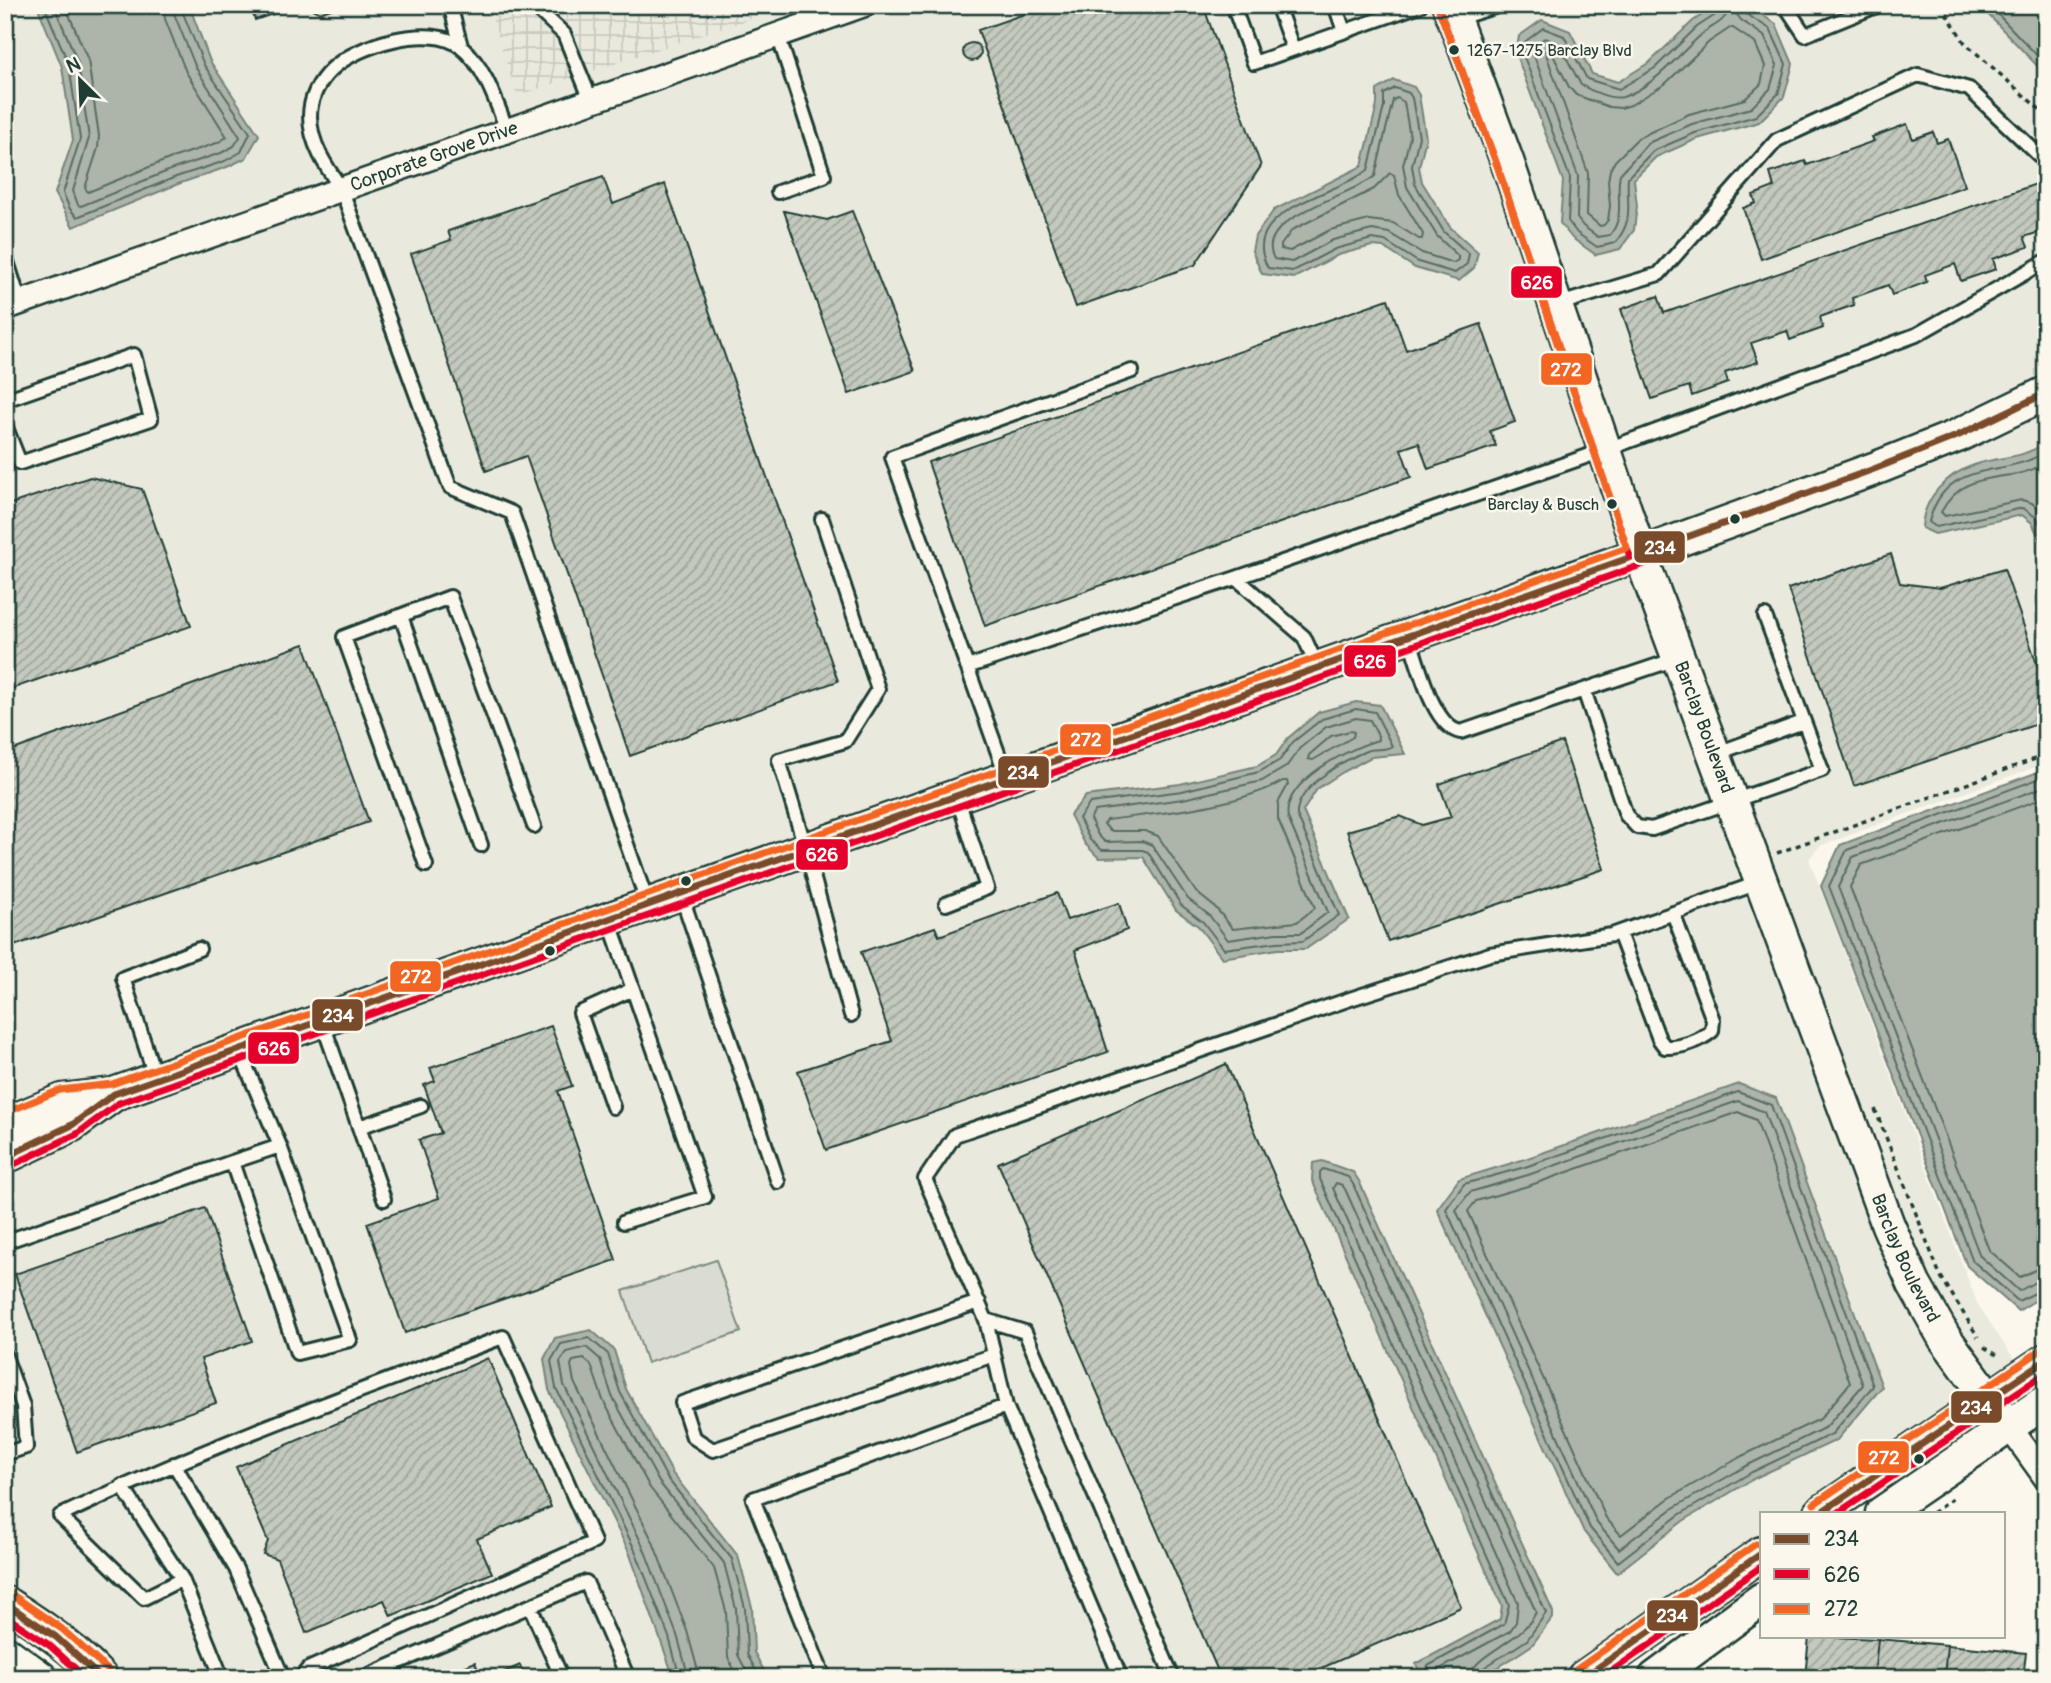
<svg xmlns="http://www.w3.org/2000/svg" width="2051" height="1683" viewBox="0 0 2051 1683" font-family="Pangolin,sans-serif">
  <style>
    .built { fill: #eae9de }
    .industrial { fill: url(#industrial-grid) }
    .pitch { fill: #dbdcd1; stroke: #7d8c82; stroke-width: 2 }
    .water { fill: #adb4aa; stroke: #74847b; stroke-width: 2 }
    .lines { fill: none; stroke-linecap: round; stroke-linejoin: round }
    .shore { stroke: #586d63; stroke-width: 2 }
    .building { fill: url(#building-hatch); stroke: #1f3d34; stroke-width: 2 }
    .lane-casing { stroke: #1f3d34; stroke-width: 18 }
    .street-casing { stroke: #1f3d34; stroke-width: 28 }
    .secondary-casing { stroke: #1f3d34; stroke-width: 37 }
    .path { stroke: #1f3d34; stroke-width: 3.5; stroke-dasharray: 5 5; stroke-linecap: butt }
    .lane { stroke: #fbf7ec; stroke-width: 12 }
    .street { stroke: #fbf7ec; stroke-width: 23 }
    .secondary { stroke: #fbf7ec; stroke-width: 32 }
    .bus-1-casing { stroke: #fbf7ec; stroke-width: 12 }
    .bus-2-casing { stroke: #fbf7ec; stroke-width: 12 }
    .bus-3-casing { stroke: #fbf7ec; stroke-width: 12 }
    .bus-1 { stroke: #7a4b2a; stroke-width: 7 }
    .bus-2 { stroke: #e4002b; stroke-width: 7 }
    .bus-3 { stroke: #f26522; stroke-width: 7 }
    .bus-dot { fill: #1f3d34; stroke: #fbf7ec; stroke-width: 2.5 }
    .labels { text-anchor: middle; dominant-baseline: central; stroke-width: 5; stroke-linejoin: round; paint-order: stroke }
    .bus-label { font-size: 17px; fill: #1f3d34; stroke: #fbf7ec; text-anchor: start }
    .street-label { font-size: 19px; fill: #1f3d34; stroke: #fbf7ec }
    .line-badge { stroke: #fbf7ec; stroke-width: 2.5 }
    .badge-label { font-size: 19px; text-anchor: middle; font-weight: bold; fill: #fff }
  </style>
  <defs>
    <pattern id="industrial-grid" width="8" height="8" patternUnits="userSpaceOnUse" patternTransform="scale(1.75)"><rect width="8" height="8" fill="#eae9de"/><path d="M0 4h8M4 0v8" fill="none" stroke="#c8c9bf"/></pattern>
    <pattern id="building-hatch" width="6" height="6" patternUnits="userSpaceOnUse" patternTransform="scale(1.75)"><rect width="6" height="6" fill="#c4c9be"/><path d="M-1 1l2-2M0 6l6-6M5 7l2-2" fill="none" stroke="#9fa49b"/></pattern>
  </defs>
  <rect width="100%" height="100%" fill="#fbf7ec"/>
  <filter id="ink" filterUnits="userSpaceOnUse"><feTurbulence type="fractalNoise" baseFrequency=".0143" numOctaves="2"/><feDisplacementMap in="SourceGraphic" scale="14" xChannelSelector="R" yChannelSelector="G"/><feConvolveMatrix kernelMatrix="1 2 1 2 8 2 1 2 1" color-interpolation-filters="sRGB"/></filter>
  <g filter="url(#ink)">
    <path class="built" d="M5 5H2046V763L1820 846 1809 859 1977 1303 2024 1374 1943 1411 1795 1513H1762V1536L1557 1678H118L47 1612 5 1588Z"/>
    <path class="industrial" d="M488 5H792L517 96Z"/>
    <path class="pitch" d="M716 1260 741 1332 647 1363 623 1291Z"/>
    <path class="water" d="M37 5H189L210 61 259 135 246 158 227 167 178 184 73 227 55 193 73 140 62 67Z
      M1717 5H1746L1776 24 1793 64 1784 97 1759 122 1697 139 1656 157 1634 179 1637 206 1634 230 1620 249 1596 255 1572 238 1560 223 1563 181 1516 54 1519 36 1542 20 1570 31 1592 74 1618 82 1650 62 1693 21Z
      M1979 5H2046V75Z
      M1394 80 1414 87 1419 95 1426 138 1419 167 1422 182 1450 227 1478 252 1474 268 1459 281 1415 268 1383 247 1372 246 1338 255 1294 278 1262 274 1252 251 1255 236 1274 210 1362 166 1377 105V90Z
      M2046 442V552L2032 523 2022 515 1935 534 1922 528C1923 498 1947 474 1974 465 2001 455 2020 461 2046 442Z
      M1356 702 1380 705 1405 754 1371 757 1343 772 1317 789 1303 811 1349 919 1306 949H1278L1222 958 1198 926 1176 910 1143 857 1099 858 1085 844 1070 815 1086 796 1180 784 1257 766 1276 755 1288 738 1319 712Z
      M2046 769V1294L2018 1311 1967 1266 1821 886 1840 845Z
      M1739 1084 1776 1098 1882 1387 1837 1440 1755 1478 1683 1521 1617 1573 1584 1532 1437 1209 1459 1179 1522 1160Z
      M1322 1161 1353 1172 1359 1181 1553 1612V1617L1532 1645 1482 1678H1422L1416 1664 1500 1619 1502 1606 1312 1180 1313 1163Z
      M591 1330 614 1350 626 1389 673 1474 738 1556 752 1607 754 1652 768 1678H674L629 1552 549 1390 544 1359 555 1338Z"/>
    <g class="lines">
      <path class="shore" d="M44 5 69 65 80 139 63 193 70 209 77 217 176 177 225 161 241 152 250 133 204 65 183 13 182 5
        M54 5 78 63 89 138 73 191 78 205 81 206 173 169 221 153 234 146 240 137 196 68 175 16 173 5
        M65 5 88 60 99 136 98 148 85 188 88 192 169 159 217 143 227 137 186 72 165 19 163 5
        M1720 5 1717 14 1697 27 1655 68 1619 89 1587 79 1564 36 1543 28 1526 41 1523 54 1570 178 1568 221 1577 233 1597 247 1615 243C1635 219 1626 205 1628 177L1653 151 1695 133 1756 116 1778 94 1786 64 1770 29 1746 14 1744 5
        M1989 5 2046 65
        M1733 9 1741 20 1764 36 1777 65 1770 89 1751 108 1692 124 1648 143 1620 174C1615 196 1626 215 1610 235L1598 237 1583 226 1577 218 1578 176 1533 53 1534 45 1545 38 1559 44 1581 85C1591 91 1612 100 1623 97 1655 86 1677 56 1701 35 1711 26 1724 23 1729 10Z
        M1730 28H1733L1755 43 1765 66 1761 84 1745 99 1689 114 1638 138 1615 161 1610 170 1608 181 1610 206 1608 220 1604 225 1600 226 1587 215 1588 173 1545 51H1551L1569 87 1576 95 1609 107 1621 108 1631 105 1665 84 1709 42Z
        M1395 88 1409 93 1412 98 1419 137 1412 166 1415 184 1444 232 1469 254 1467 264 1455 273 1418 262 1385 241 1372 239 1335 249 1293 271 1268 268C1236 210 1337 195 1368 170L1384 107V94Z
        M1397 98 1404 102 1410 137 1403 165 1407 187 1437 236 1458 256V260L1453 263 1422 253 1389 233 1372 230 1333 240 1292 262 1274 259C1251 218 1352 196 1375 176L1393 100Z
        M1390 173 1394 175 1399 195 1423 234 1422 239H1419L1393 223 1369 220 1330 230 1290 251 1281 249V245L1292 230 1374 189Z
        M2046 451C2007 480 1946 455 1929 522L1936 527 2023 508 2037 518 2046 536
        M2046 462C2012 487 1968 463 1941 512L1945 516 2022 500 2032 503 2046 516
        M1356 709 1375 712 1392 746C1385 751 1375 748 1366 751 1344 760 1295 788 1297 815L1339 915 1303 941 1277 942 1224 949 1203 922 1181 905 1148 852 1142 850H1102L1090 840 1079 818 1090 803 1182 791 1259 772 1280 760 1293 742 1322 719Z
        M1356 718 1370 720 1378 736V740C1350 748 1281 781 1288 818L1328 912 1301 933H1276L1228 940 1209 915 1188 899 1152 845 1142 841 1105 842 1098 835 1090 819 1095 811 1183 799 1262 781 1286 767 1300 748 1326 727Z
        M1350 731 1354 732 1353 737 1313 760 1308 759 1309 755 1331 736Z
        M2046 776 1847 850 1829 886 1973 1261 2018 1301 2046 1288
        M1283 781H1287L1288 785 1278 803V819L1315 908 1297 922 1233 929 1216 908 1196 892 1158 836 1145 831H1110L1104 824 1107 820C1159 813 1237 807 1283 781Z
        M2046 786 1853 857 1838 887 1980 1256 2019 1291 2037 1281 2046 1280
        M2046 797 1861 865 1850 887 1989 1250 2020 1277 2035 1270 2046 1269
        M1738 1092 1771 1105 1873 1386 1832 1434 1752 1472 1679 1515 1618 1562 1590 1528 1446 1209 1464 1184 1525 1167Z
        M1738 1101 1764 1112 1863 1385 1826 1427 1748 1465 1675 1507 1619 1549 1597 1523 1456 1210 1470 1192 1528 1175Z
        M1738 1112 1756 1120 1850 1383 1820 1419 1742 1456 1668 1499 1621 1535 1606 1518 1468 1211 1476 1201 1531 1185Z
        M680 1678 669 1637 635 1550 556 1388 551 1361 561 1344 589 1338 608 1354 620 1392 667 1478 732 1559 745 1608 747 1654 760 1678
        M689 1678 677 1635 643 1546 564 1385 560 1362 567 1352 586 1347 600 1359 612 1396 659 1482 724 1563 736 1609 738 1655 750 1678
        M700 1678 687 1631 653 1542 574 1382 571 1365 573 1361 584 1359 591 1365 603 1400 650 1488 714 1568 726 1611 728 1657 738 1678
        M1428 1678V1666L1504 1624 1509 1605 1320 1179V1172L1323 1169 1348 1177 1353 1184 1546 1613 1527 1640 1482 1669 1479 1678
        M1437 1678 1438 1670 1510 1631 1516 1622 1518 1603 1333 1188 1336 1183 1342 1185 1345 1189 1536 1612C1523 1642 1472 1654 1470 1678"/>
    </g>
    <path class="building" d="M250 5H300L255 20Z
      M305 5H342L320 13Z
      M1050 5H1203L1261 166 1195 265 1076 307 978 30Z
      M963 52a9 9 0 1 1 18 0a9 9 0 1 1-18 0Z
      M1907 124 1913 139 1933 132 1937 143 1948 139 1965 186 1761 259 1743 208 1756 203 1753 195 1774 187 1770 173 1805 161 1807 165 1874 141 1872 137Z
      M603 177 613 204 665 184 838 681 630 756 526 456 486 471 411 254 451 240 448 231Z
      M2039 183 2046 201V230L2024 237 2028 247 1993 259 1996 269 1961 281 1955 264 1925 275 1927 282 1892 295 1888 285 1852 298 1854 305 1820 317 1823 328 1790 340 1787 331 1751 343 1758 362 1725 373 1728 383 1692 396 1689 386 1652 399 1621 309 1658 296 1664 313Z
      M784 211 827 220 852 211 915 371 849 394Z
      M1388 299 1406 350 1481 324 1515 422 1490 431 1496 446 1428 469 1419 443 1401 449 1411 477 985 626 928 462Z
      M90 477 142 489 191 626 5 691V506Z
      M1891 554 1900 583 1940 588 2004 569 2046 690V721L1854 786 1788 589Z
      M304 644 369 822 5 949V753Z
      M1562 742 1604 869 1388 941 1347 831 1400 816 1422 825 1451 817 1439 784Z
      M1057 893 1067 920 1119 903 1127 930 1075 950 1108 1052 826 1150 798 1071 892 1041 861 952 935 927 939 936Z
      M551 1026 572 1086 558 1091 616 1260 405 1333 367 1223 439 1198 419 1140 441 1133 424 1085 435 1081 430 1068Z
      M1226 1064 1461 1607 1299 1678H1221L998 1163Z
      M205 1208 252 1341 201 1359 216 1403 77 1452 15 1274Z
      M488 1358 551 1507 477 1539 492 1573 391 1616 384 1600 306 1633 277 1559 263 1554 268 1541 236 1467Z
      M1809 1636 1878 1639 1874 1678H1805Z
      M1878 1639 1947 1645 1944 1678H1874Z
      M1947 1645 2026 1653 2023 1678H1944Z
      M475 1662 481 1678H438Z
      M520 1665 525 1678H491Z"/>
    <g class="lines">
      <g class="lane-casing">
        <path id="lane" d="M450 5 461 46
          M533 5 564 34 591 100
          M1233 5 1254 63 1420 5
          M1277 5 1293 49
          M1335 5 1344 31
          M1645 5H1648
          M1785 5 1805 35 1879 5
          M1455 19 1501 5
          M507 130C496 102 485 66 461 47 431 22 357 45 332 69 319 81 310 98 310 116 310 143 326 167 341 188L450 487 512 513 648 905
          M778 192 824 176 778 35
          M5 255 20 303
          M1556 305 1659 274 1777 140 1918 75 1969 89 2046 162
          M5 400 134 355 151 419 20 463 5 425
          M822 519 878 689 845 741 779 760 806 850 851 1015
          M1236 578 1605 450 1916 335 2046 261
          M401 616 481 845
          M1409 637C1418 662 1433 728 1461 732L1584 690 1626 815 1637 827 1652 829 1822 770 1765 616
          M967 667 1236 578 1304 637 1317 666
          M1584 690 1679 658
          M1715 754 1803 722
          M1007 778 892 457 1132 371
          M426 865 344 637 450 597 534 826
          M681 894 778 1182
          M946 904 987 888 957 797
          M609 920 705 1197 624 1222
          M1619 933 1659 1039 1665 1047C1681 1048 1700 1041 1712 1031L1713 1020 1673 913
          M322 1021 384 1199
          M156 1079 123 978 199 949
          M613 1107 580 1013 633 989
          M359 1127 421 1106
          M232 1162 280 1146
          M5 1242 232 1162 297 1353 350 1340 280 1146 239 1050
          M979 1302 682 1403 693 1437 713 1450 994 1355
          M986 1320 1006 1406
          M5 1356 23 1406 26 1447 5 1454
          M174 1464 236 1569 283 1678
          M122 1486 182 1579 144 1598 60 1516C204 1447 354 1393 503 1337L594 1542 308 1669 301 1678
          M182 1579 222 1678
          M530 1606 562 1678
          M362 1678 586 1582 628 1678
          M824 1678 753 1499 1006 1406 1121 1678
          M1173 1678 1025 1332 986 1320 925 1179 955 1135 1353 998 1490 954 1612 935 1761 882"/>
      </g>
      <g class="street-casing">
        <g id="street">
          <path id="s1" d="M5 308 863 5"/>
          <path d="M2008 1425 2046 1478"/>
        </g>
      </g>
      <g class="secondary-casing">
        <g id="secondary">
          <path id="s2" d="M1449 5 1507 161 1640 554 1888 1225 1914 1284 1944 1337 2008 1425"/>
          <path d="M5 1124 63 1100 114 1094 1640 554 1874 469 1957 436 2046 393"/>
          <path d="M5 1157 72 1125 113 1095"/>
          <path d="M1820 1513 2046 1360"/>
          <path d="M1882 1513 2046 1401"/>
          <path d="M5 1603C39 1624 74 1648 101 1678"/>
          <path d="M5 1652 41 1678"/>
          <path d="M1583 1678 1762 1553"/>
          <path d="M1655 1678 1762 1599"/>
        </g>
      </g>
      <path class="path" d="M1941 5 1965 43 2046 115
        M1777 853 2046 755
        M1875 1109 1940 1275 1978 1337
        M1984 1347 1997 1355
        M1932 1513 1955 1497"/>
      <use href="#lane" class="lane"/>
      <use href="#street" class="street"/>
      <use href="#secondary" class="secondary"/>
      <g class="bus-1-casing">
        <path id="bus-1" d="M5 1157 72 1125 114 1094 1640 554 1874 469 1957 436 2046 393
          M1820 1513 2046 1360
          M5 1603 56 1637 101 1678
          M1583 1678 1762 1553"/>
      </g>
      <g class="bus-2-casing">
        <path id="bus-2" d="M1439 9 1497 165 1630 557
          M10 1166 77 1134 119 1103 1644 564
          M1838 1513 2046 1373
          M5 1616 49 1645 86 1678
          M1602 1678 1762 1566"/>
      </g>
      <g class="bus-3-casing">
        <path id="bus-3" d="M5 1113 60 1090 112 1084 1627 548 1497 165 1439 9
          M1814 1504 2040 1351
          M11 1594 62 1629 109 1671
          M1577 1669 1756 1544"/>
      </g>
      <use href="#bus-1" class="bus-1"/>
      <use href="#bus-2" class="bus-2"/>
      <use href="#bus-3" class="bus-3"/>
    </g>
  </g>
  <g class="bus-dot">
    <circle cx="1454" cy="50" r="6"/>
    <circle cx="1612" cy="504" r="6"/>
    <circle cx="1735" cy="519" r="6"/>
    <circle cx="686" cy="881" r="6"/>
    <circle cx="550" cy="951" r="6"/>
    <circle cx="1919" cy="1459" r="6"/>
  </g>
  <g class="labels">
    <g class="bus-label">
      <text x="1467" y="50">1267-1275 Barclay Blvd</text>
      <text x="1599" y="504" text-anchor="end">Barclay &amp; Busch</text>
    </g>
    <g class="street-label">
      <text stroke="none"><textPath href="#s1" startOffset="455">Corporate Grove Drive</textPath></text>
      <text stroke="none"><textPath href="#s2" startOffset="766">Barclay Boulevard</textPath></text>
      <text stroke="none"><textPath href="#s2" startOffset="1334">Barclay Boulevard</textPath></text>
    </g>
  </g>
  <g class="line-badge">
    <rect x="1510" y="265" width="53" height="34" rx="7" fill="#e4002b"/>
    <rect x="1540" y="352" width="53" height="34" rx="7" fill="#f26522"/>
    <rect x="1633" y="530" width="53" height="34" rx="7" fill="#7a4b2a"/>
    <rect x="1343" y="644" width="54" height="34" rx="7" fill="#e4002b"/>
    <rect x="1059" y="723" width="53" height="33" rx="7" fill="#f26522"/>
    <rect x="997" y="755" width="53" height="34" rx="7" fill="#7a4b2a"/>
    <rect x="795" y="838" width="54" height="33" rx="7" fill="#e4002b"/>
    <rect x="389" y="960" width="53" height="33" rx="7" fill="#f26522"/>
    <rect x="311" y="998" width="53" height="34" rx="7" fill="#7a4b2a"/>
    <rect x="247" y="1031" width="53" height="34" rx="7" fill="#e4002b"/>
    <rect x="1950" y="1390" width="53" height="34" rx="7" fill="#7a4b2a"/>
    <rect x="1857" y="1440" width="53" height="34" rx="7" fill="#f26522"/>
    <rect x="1646" y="1599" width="53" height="33" rx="7" fill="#7a4b2a"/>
  </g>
  <g class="badge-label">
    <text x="1537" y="289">626</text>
    <text x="1566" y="376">272</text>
    <text x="1660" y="554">234</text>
    <text x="1370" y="668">626</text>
    <text x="1086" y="746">272</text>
    <text x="1023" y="779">234</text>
    <text x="822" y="861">626</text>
    <text x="416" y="983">272</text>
    <text x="338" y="1022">234</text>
    <text x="274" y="1055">626</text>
    <text x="1976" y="1414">234</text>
    <text x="1884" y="1464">272</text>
    <text x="1672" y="1622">234</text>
  </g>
  <rect width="2051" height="1683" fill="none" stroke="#fbf7ec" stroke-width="28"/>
  <rect x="14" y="14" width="2023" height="1655" fill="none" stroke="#1f3d34" stroke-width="2.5" filter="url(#ink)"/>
  <rect x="1760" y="1512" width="245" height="126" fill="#fbf7ec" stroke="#a3ada2" stroke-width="2"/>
  <rect x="1774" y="1534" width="35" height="10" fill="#7a4b2a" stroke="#a3ada2" stroke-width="2"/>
  <text x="1824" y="1546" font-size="21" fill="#1f3d34">234</text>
  <rect x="1774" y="1569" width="35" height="10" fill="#e4002b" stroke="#a3ada2" stroke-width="2"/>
  <text x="1824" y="1582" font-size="21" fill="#1f3d34">626</text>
  <rect x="1774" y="1604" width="35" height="10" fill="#f26522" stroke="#a3ada2" stroke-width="2"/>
  <text x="1824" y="1616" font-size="21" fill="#1f3d34">272</text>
  <g transform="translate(80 80) rotate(336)" stroke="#fbf7ec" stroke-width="5" paint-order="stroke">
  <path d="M0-5L12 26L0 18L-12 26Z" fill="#1f3d34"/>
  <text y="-10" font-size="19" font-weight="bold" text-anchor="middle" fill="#1f3d34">N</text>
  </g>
</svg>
